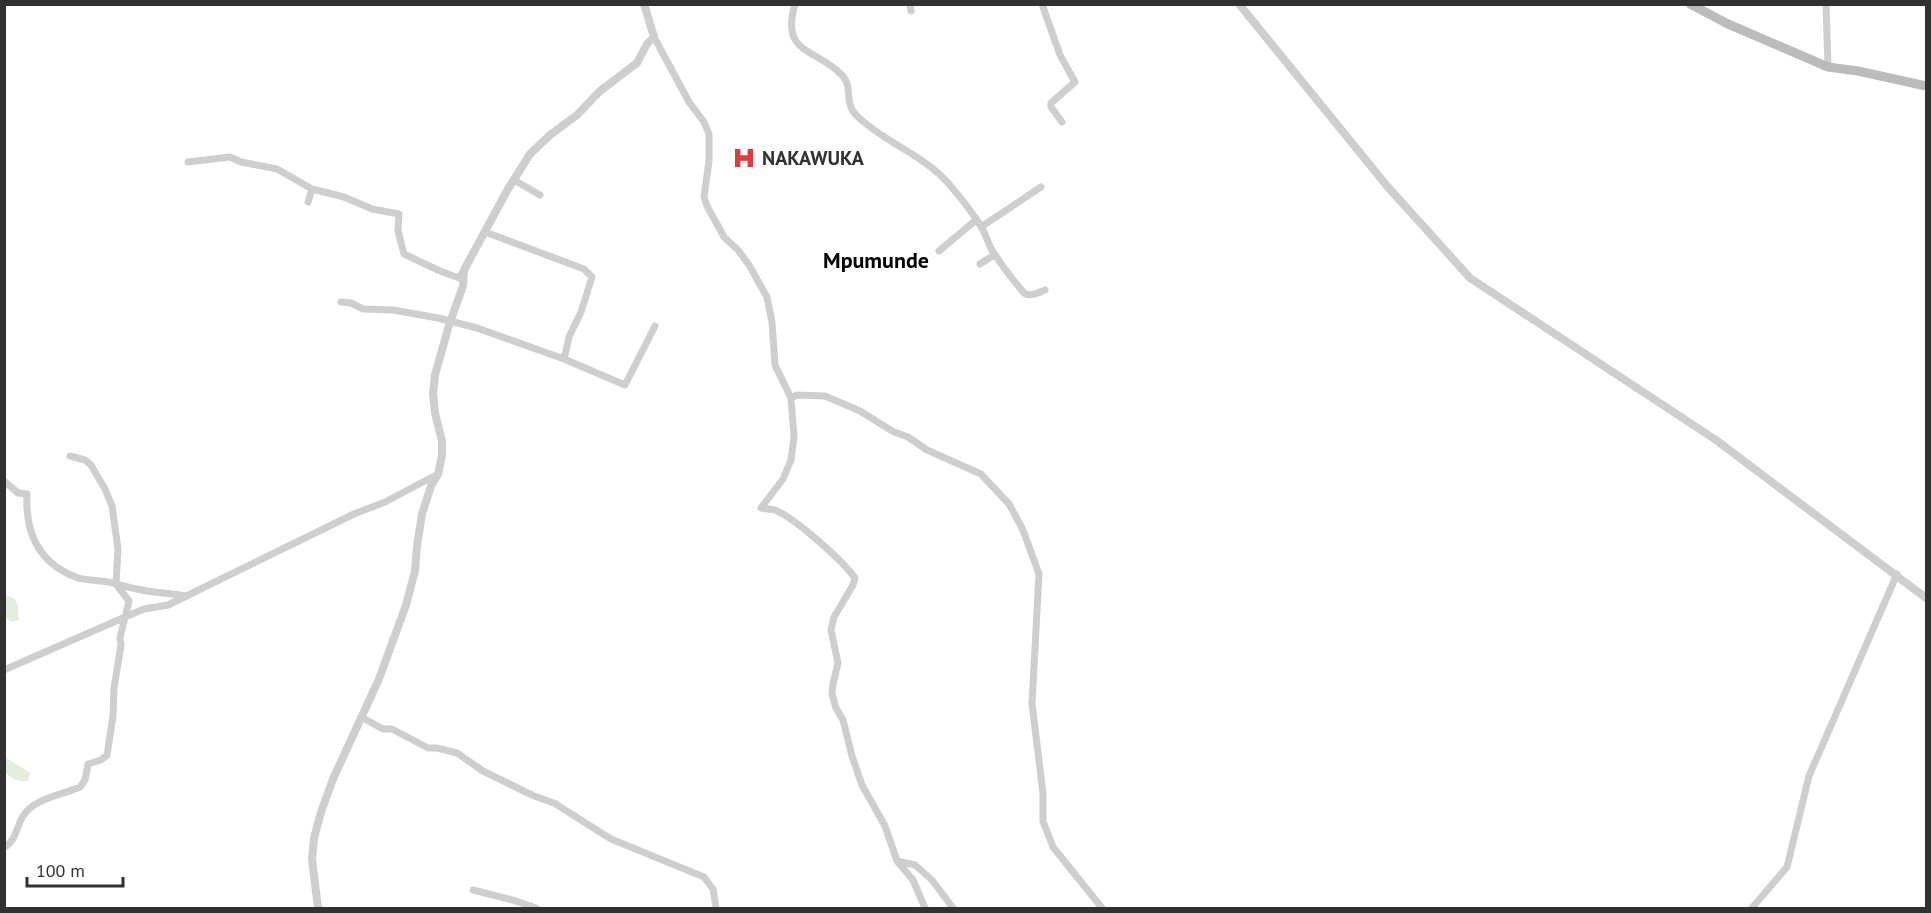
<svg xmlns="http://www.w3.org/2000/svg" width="1931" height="913" viewBox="0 0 1931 913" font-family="'PT Sans',sans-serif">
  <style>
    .green { fill: #e6ede0 }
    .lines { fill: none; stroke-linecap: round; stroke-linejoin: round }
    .minor { stroke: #cecece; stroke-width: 7 }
    .tertiary { stroke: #cecece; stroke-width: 8 }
    .secondary { stroke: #bbb; stroke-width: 9 }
    .labels { text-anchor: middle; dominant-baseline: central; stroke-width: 6; stroke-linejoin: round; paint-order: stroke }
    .poi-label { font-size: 20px; font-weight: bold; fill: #313131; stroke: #fff; text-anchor: start }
    .quarter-label { font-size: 22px; font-weight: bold; fill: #000; stroke: #fff }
  </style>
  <rect width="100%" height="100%" fill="#fff"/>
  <path class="green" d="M6 595 14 598 18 606 19 620 12 622C2 617 4 607 5 596Z
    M5 757 30 773 28 781C19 782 14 780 7 774L5 777Z"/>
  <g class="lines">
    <path class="minor" d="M795 4C780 55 816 48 842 75 854 88 843 103 857 116 885 143 924 155 949 184 960 197 973 213 982 228 987 237 989 248 996 256 1004 269 1014 281 1024 293 1030 297 1038 293 1045 290
      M910 4 911 11
      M1042 4 1060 55 1075 82 1051 103V107L1062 122
      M1826 4 1828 67
      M654 37 689 102 704 122 709 134V161L704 197 707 206 724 237 738 250 749 265 767 297 772 322 775 365 791 398 794 437 791 460 783 479 761 508C765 509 771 509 775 510 795 518 842 560 855 578L853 585 834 617 831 630 838 663 833 684 832 694 836 708 843 720 852 756 862 785 885 826 897 861 913 880 925 908
      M188 162 230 157 241 162 277 169 312 189
      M514 180 540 195
      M308 202 312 189 344 197 372 209 399 214 398 231 404 254 440 271 459 278 464 270
      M981 227 1041 187
      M939 251 976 220
      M980 264 994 255
      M341 302 351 303 363 309 393 310 438 318 477 328 564 359 569 337 581 312 592 277 584 269 485 232
      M564 359 625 385 655 326
      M791 398 797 395 825 396 860 411 894 432 908 437 927 450 981 474 1009 504 1023 530 1039 574 1032 703 1043 794V821L1053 847 1102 908
      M4 481 18 493 27 494C25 533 39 564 78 578 85 580 94 580 101 581 113 582 125 587 137 589 154 593 171 593 187 596
      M4 670 125 617 144 609 168 605 354 514 385 502 438 474
      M361 717 383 729H392L428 748H437L457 753 483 771 534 796 554 803 611 839 704 877 713 889 716 908
      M4 848C18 838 15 829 23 816 34 798 62 795 80 787L85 780 88 764 101 760 107 755 113 716 114 688 121 645 120 638 129 601 116 584 118 549 112 506 105 489 91 465 85 460 70 456
      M897 861 915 865 932 880 953 908
      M473 890 516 901 536 908
      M1752 908 1787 867 1809 776 1897 574"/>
    <path class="tertiary" d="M1239 4 1387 186 1470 278 1716 440 1926 598
      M318 908 312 859 314 838 321 812 333 779 379 679 406 605 415 571 417 546 422 514 431 486 438 474 442 456V441L435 413 433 394 435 375 449 325 463 286 464 270 508 189 530 154 550 135 577 115 600 91 637 63 647 44 654 37 644 4"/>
    <path class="secondary" d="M1690 4 1728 24 1828 67 1858 71 1926 86"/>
  </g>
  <defs>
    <g id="hospital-bare" transform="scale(1.8)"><path d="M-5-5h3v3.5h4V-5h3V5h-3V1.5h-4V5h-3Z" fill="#de3d3f" stroke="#fff" stroke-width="2.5" paint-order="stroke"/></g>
  </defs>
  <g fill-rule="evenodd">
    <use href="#hospital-bare" x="744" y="158"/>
  </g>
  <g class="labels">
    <g class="poi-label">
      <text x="762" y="158">NAKAWUKA</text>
    </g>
    <g class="quarter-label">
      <text x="876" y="260">Mpumunde</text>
    </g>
  </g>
  <rect width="1931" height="913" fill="none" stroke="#313131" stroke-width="12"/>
  <path d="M27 877v9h96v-9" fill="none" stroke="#313131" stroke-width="3"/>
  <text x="36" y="877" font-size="18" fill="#313131" stroke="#ffffff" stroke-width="4.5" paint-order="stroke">100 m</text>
</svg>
